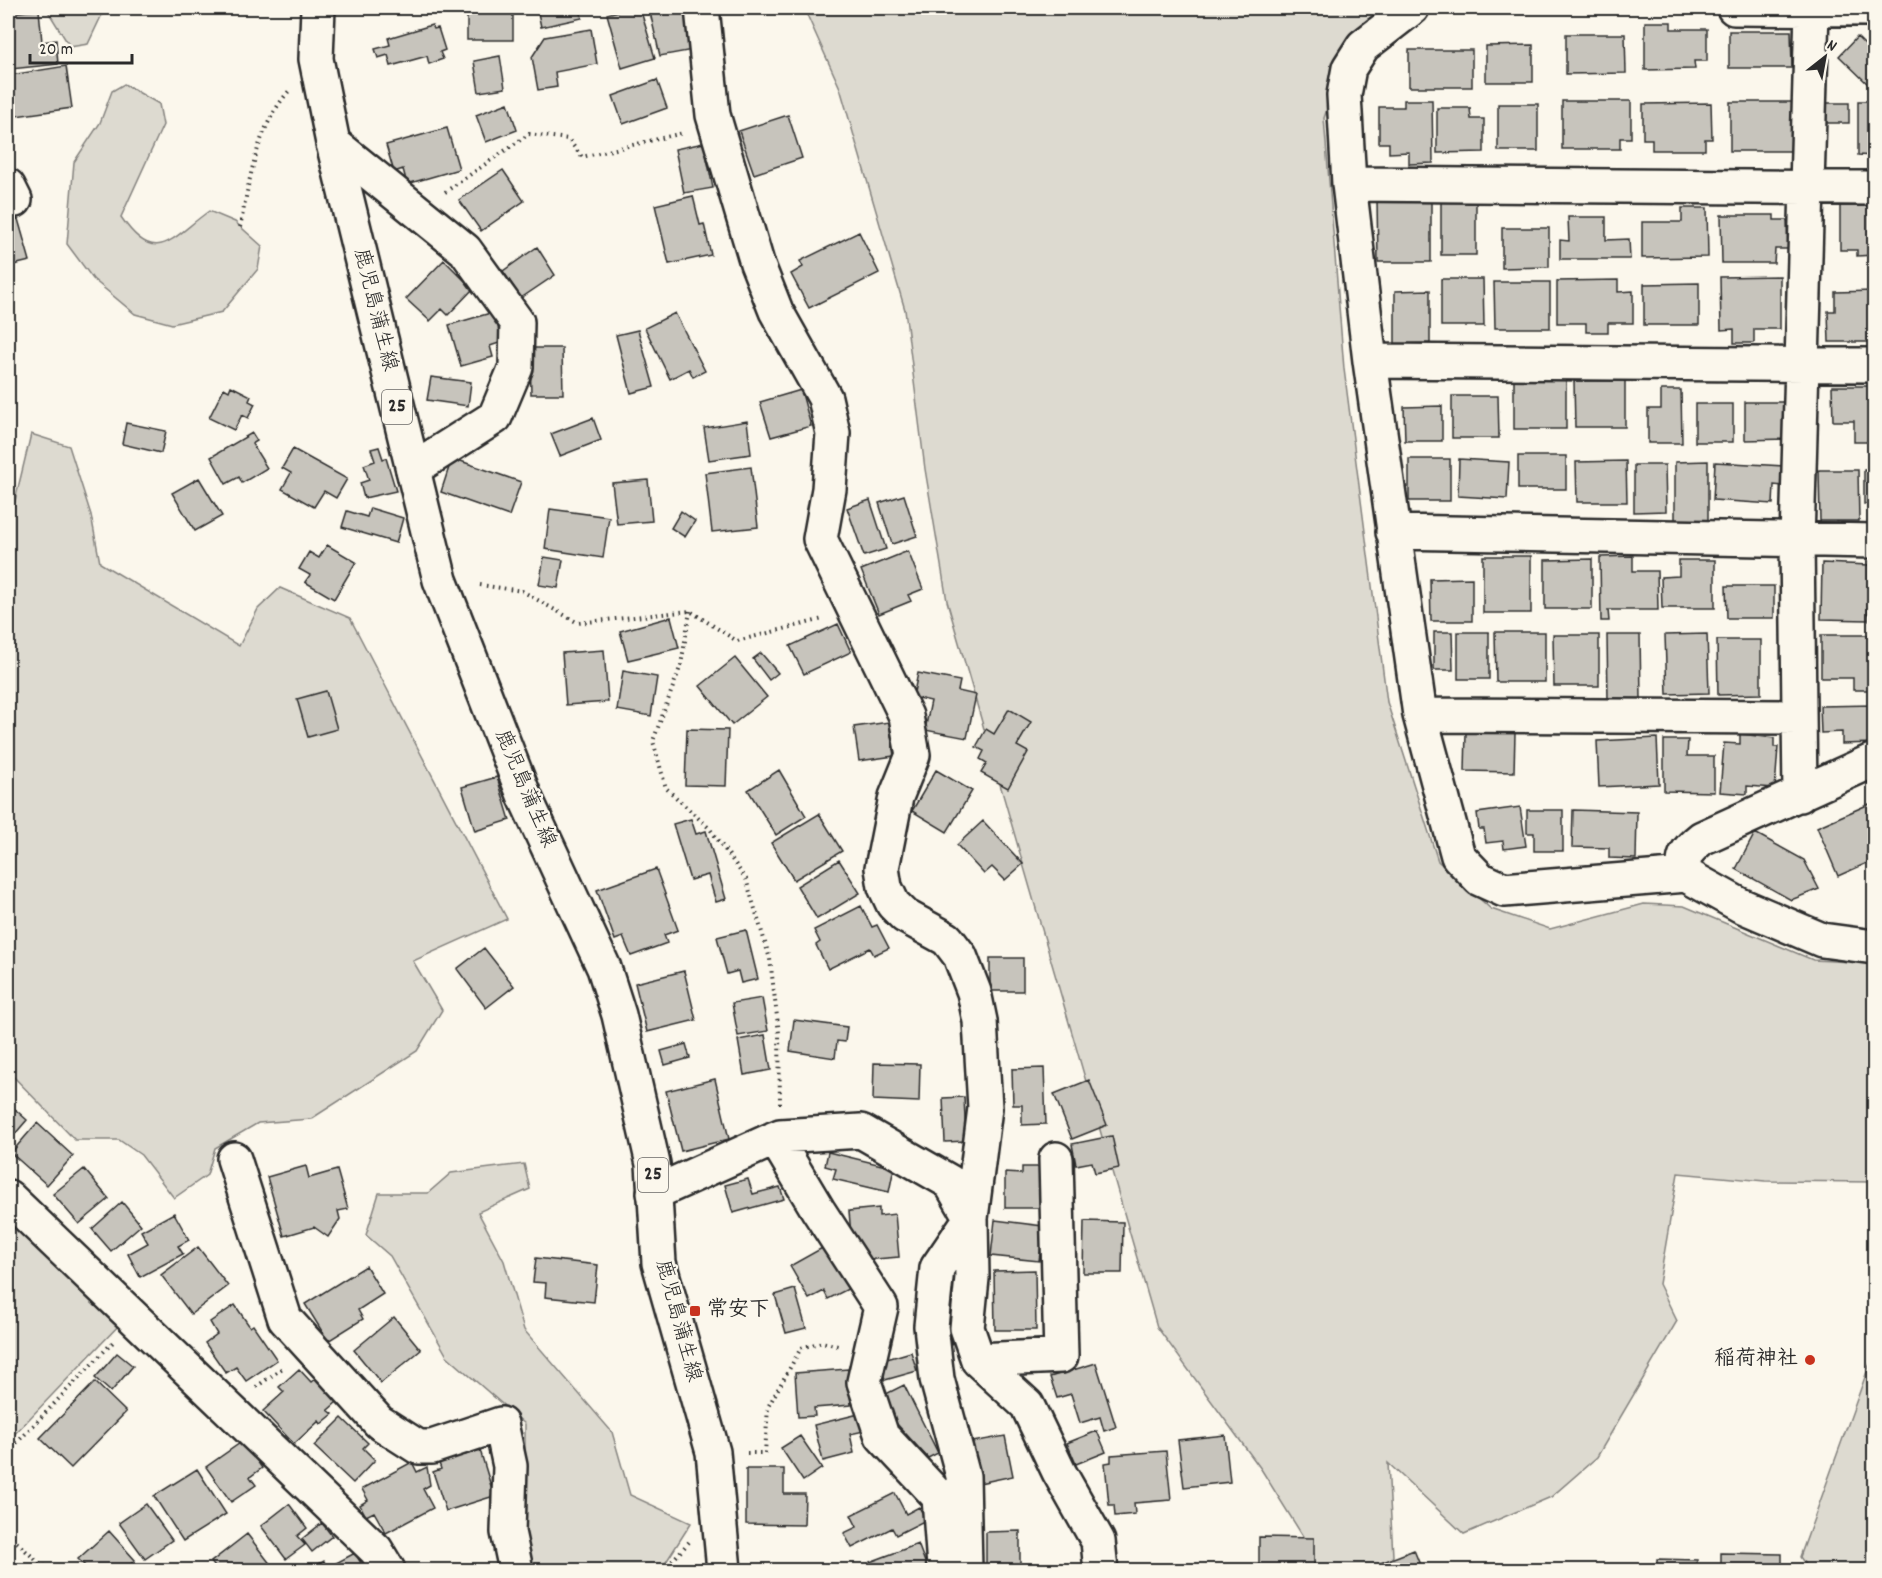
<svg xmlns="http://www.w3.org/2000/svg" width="1882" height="1578" viewBox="0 0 1882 1578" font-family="Dekko,'Klee One',sans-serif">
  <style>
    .green { fill: #dddad0; stroke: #84827e; stroke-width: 1.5 }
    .building { fill: #c7c4bc; stroke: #2b2b2b; stroke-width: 1.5 }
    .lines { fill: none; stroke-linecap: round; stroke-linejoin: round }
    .street-casing { stroke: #2b2b2b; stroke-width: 38 }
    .primary-casing { stroke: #2b2b2b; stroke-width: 38 }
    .path { stroke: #2b2b2b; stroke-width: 4; stroke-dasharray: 1.5 4.5; stroke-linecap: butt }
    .street { stroke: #fbf7ec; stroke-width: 33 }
    .primary { stroke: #fbf7ec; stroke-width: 33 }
    .poi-dot { fill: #c8321e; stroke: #fbf7ec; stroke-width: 2 }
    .labels { text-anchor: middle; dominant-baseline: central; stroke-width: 4.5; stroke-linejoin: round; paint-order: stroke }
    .shield { fill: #fbf7ec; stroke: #696865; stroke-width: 1.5 }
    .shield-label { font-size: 20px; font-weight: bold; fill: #2b2b2b }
    .street-label { font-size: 21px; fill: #2b2b2b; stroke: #fbf7ec }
    .poi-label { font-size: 21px; font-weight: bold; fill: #2b2b2b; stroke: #fbf7ec; text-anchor: start }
  </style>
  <rect width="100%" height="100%" fill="#fbf7ec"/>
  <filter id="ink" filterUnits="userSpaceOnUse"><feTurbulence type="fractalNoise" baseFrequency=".0167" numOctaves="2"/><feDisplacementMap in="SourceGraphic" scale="12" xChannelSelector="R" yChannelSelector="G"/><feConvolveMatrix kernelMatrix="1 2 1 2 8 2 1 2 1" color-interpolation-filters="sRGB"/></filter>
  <g filter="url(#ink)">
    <path class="green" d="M46 8H105L88 44 70 47Z
      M804 8H1387L1349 42 1324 118 1344 369 1387 702 1438 861 1491 909 1550 929 1644 904 1684 906 1813 960 1874 963V1182L1765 1181 1678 1173 1659 1284 1677 1321 1597 1457 1551 1497 1464 1534 1388 1463 1393 1556 1384 1570H1306L1314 1554 1261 1469 1157 1327 947 601 925 469 905 310 840 88Z
      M124 84 159 104 163 125 121 217C156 269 172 237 209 211L235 222 262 246 258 269 222 312 172 324 135 314 93 279 67 244 74 162 100 123 112 91Z
      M31 434 69 446 91 515 100 563 239 646 258 609 280 588 350 618 507 919 413 961 442 1010 417 1051 311 1119 258 1123 215 1148 207 1175 174 1198 141 1155 119 1140H75L8 1071V530Z
      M524 1164 530 1189 478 1212 504 1261 524 1330 612 1432 630 1495 691 1523 661 1570H532L525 1531V1424L447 1356 390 1256 366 1235 379 1193H428L451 1173Z
      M8 1206 122 1322 8 1441Z
      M1874 1356V1570H1809L1800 1557 1869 1366Z"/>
    <path class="building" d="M467 8H513V40H467Z
      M537 8H580L582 18 541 27Z
      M630 8H640L655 58 622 68 607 14Z
      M649 8H684L693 50 660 56Z
      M39 10 42 42 56 40 58 64 11 69 8 13Z
      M1645 22H1671V29H1707V61H1694L1695 69 1645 70Z
      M432 25 434 29 438 28 445 50 440 52 443 59 429 64 427 56 391 66 388 55 378 58 375 49 390 45 388 38Z
      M591 29 597 64 555 72 557 87 538 90 532 57 545 37Z
      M1729 31H1791L1792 68H1729Z
      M1566 34H1625L1626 73 1566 74Z
      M1857 37 1874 54V84L1871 87 1839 56Z
      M1533 45V82H1486V46Z
      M1409 50H1472V87H1409Z
      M500 56 505 88 479 92 474 61Z
      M66 66 72 108 16 116 10 75Z
      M657 80 667 108 623 124 613 96Z
      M1404 100H1432L1433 163 1409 164V152L1389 153V143H1379V107H1404Z
      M1562 101H1631V138H1620V149H1562Z
      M1858 101H1874V156L1858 155Z
      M1730 102H1792V151H1730Z
      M508 103 517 130 486 142 476 115Z
      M1711 103 1712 139H1705V150H1652V139H1643V104Z
      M1825 103H1849V123H1825Z
      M1498 104H1538V151H1498Z
      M1437 108H1470L1471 119H1484V152L1437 153Z
      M788 115 802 158 754 174 739 131Z
      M447 128 459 169 407 184 403 169 394 172 386 145Z
      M704 143 713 188 684 193 675 149Z
      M503 170 524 201 481 231 459 200Z
      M693 196 700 225 704 224 711 255 669 264 655 205Z
      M1377 199H1431V262H1378Z
      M1441 199H1476V255H1441Z
      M1840 205H1874V255L1857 256V250H1840Z
      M1682 208H1707L1708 257 1642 258V222H1682Z
      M1721 215H1774V220H1787L1788 249H1775L1774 263H1722Z
      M1568 217H1606V240L1629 239 1630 259H1560V240L1569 241Z
      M18 219 30 261 13 265 8 247V222Z
      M1502 228H1549V267L1502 268Z
      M859 232 879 273 809 308 791 274 803 267 800 261Z
      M537 247 555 275 521 298 503 271Z
      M444 260 473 289 448 315 442 309 430 321 406 299Z
      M1780 276V329H1754V343H1734V329L1721 330 1720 277Z
      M1441 279H1483L1484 326H1441Z
      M1618 280V292L1633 291V323H1608V332H1586V323H1557V281Z
      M1494 282H1550V328H1495Z
      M1699 283V325H1644V284Z
      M1430 290V343L1395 344V291Z
      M1874 291V342H1829L1828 311H1835V292Z
      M494 312 502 342 490 346 493 357 461 366 449 325Z
      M675 313 705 371 693 377 689 369 670 379 645 328Z
      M638 330 654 387 631 393 616 335Z
      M530 348H562L563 394H531Z
      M431 377 471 382 468 406 427 400Z
      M1514 378H1566V429H1514Z
      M1574 381H1625V427H1575Z
      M231 386 251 396 249 401 255 404 248 418 242 415 234 430 209 418 224 388 229 391Z
      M1832 386H1874V442H1854V421H1833Z
      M801 390 811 426 771 437 760 402Z
      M1661 390H1681L1682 443H1648V409H1661Z
      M1452 396H1498L1499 438H1452Z
      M1745 402H1787V439L1745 440Z
      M1695 404H1733V442H1695Z
      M1442 406V441H1405L1404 407Z
      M593 418 601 440 560 456 551 434Z
      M747 421 751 454 709 460 704 428Z
      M126 423 166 431 161 453 122 444Z
      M252 433 257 441 252 444 267 468 242 483 239 477 226 484 211 457Z
      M379 447 383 459 386 458 396 491 364 498 360 483 369 480 364 465 375 461 371 449Z
      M293 449 347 479 336 498 324 491 314 507 282 489 291 473 282 468Z
      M1518 456H1566V489H1518Z
      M452 458 521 482 509 516 441 492Z
      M1409 459H1450V501H1409Z
      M1459 459 1509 462 1507 499 1458 496Z
      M1626 461 1627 502H1577L1576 462Z
      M1708 461V522H1675V462Z
      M1715 462 1784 466 1783 486 1774 485 1773 504 1713 500Z
      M1634 465H1665L1666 511 1634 512Z
      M751 467 758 527 712 532 705 473Z
      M1819 470H1858L1859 521H1820Z
      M1864 470H1874V504H1864Z
      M199 478 222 516 195 531 172 493Z
      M648 480 652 521 617 524 612 483Z
      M904 495 917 536 892 544 879 503Z
      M870 500 886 549 864 556 847 508Z
      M370 508 403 518 396 543 342 527 347 511 367 517Z
      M550 509 609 517 603 558 545 549Z
      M681 511 695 521 685 537 671 528Z
      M327 545 356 562 334 599 305 582 310 575 299 569 309 552 319 558Z
      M908 551 923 589 908 595 911 601 879 614 861 570Z
      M1483 556H1531V613H1483Z
      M1633 556V571H1657L1658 610H1608L1609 621H1601L1600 557Z
      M544 557 563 560 558 588 539 585Z
      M1592 559V609H1545V560Z
      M1679 560H1715V608H1662L1661 577 1679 576Z
      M1822 563 1869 565 1868 620 1821 619Z
      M1472 578V621H1431L1430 579Z
      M1726 586H1774V618H1727Z
      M671 617 679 648 628 660 620 631Z
      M838 624 851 652 804 674 790 646Z
      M1434 632H1452L1453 670H1434Z
      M1458 632H1489V679H1458Z
      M1495 632H1545V682H1496Z
      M1707 634 1709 693 1667 694 1665 635Z
      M1553 635H1599V686H1554Z
      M1607 635H1640L1641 700H1608Z
      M1821 635H1874V690H1853V678H1821Z
      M1717 640H1761V694L1718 695Z
      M604 650 608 702 566 705 562 653Z
      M761 653 778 673 769 680 753 659Z
      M735 658 767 697 732 725 700 686Z
      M623 671 657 677 651 716 617 710Z
      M918 673 960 681 958 691 976 695 967 738 925 730 931 701 913 697Z
      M326 691 337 729 308 737 297 699Z
      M1874 705V743L1842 744V732L1821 733 1820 706Z
      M1009 709 1031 722 1017 746 1028 752 1008 788 981 773 987 763 980 759 984 751 976 747 986 729 994 734Z
      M889 722 894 756 859 761 854 727Z
      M687 729 728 730 726 786 685 785Z
      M1466 733H1515L1514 772 1465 771Z
      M1740 734 1774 738V747H1778L1775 788 1747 786V794L1720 792 1724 743 1740 744Z
      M1657 738 1659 784 1599 787 1597 741Z
      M1664 740H1688L1687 756H1714V792L1664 791Z
      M779 770 806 816 776 835 748 790Z
      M936 770 972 791 947 832 912 811Z
      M497 777 510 820 475 831 462 787Z
      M1874 802V860L1838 876 1817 827Z
      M1520 807 1526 846 1504 849 1503 841 1486 843 1484 829H1479L1477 813Z
      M1527 810H1563V851H1534V833H1527Z
      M1573 810 1637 812 1636 859 1609 858V848L1572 847Z
      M819 814 842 851 794 880 771 843Z
      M691 819 696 834 706 831 726 899 716 902 708 875 690 880 673 824Z
      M983 821 1023 864 1005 880 992 867 984 874 957 845Z
      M1755 833 1804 860 1819 889 1791 900 1736 869Z
      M839 860 860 893 817 919 797 886Z
      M656 869 678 930 664 935 667 943 631 956 623 937 615 940 597 890Z
      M861 906 872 927 877 925 889 948 874 955 870 948 828 969 816 945 820 942 814 930Z
      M746 930 758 979 741 983 738 971 727 974 717 937Z
      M484 948 514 986 486 1008 457 969Z
      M990 958H1023V991H990Z
      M684 971 696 1020 647 1032 635 983Z
      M762 998 768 1031 738 1036 732 1003Z
      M794 1020 847 1027 845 1042 837 1041 835 1058 790 1051Z
      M765 1035 771 1070 744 1075 738 1040Z
      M686 1044 690 1058 665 1065 661 1051Z
      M874 1063 920 1064 919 1102 873 1100Z
      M1044 1068 1046 1124 1022 1125V1105H1013L1012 1069Z
      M715 1079 729 1139 681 1151 666 1091Z
      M1089 1080 1107 1125 1072 1139 1054 1094Z
      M964 1097 966 1141 945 1142 943 1098Z
      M8 1103 27 1120 8 1142Z
      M37 1123 73 1156 47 1185 11 1153Z
      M1112 1136 1119 1168 1095 1173 1092 1162 1076 1165 1072 1144Z
      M828 1152 894 1168 889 1192 833 1179 836 1169 825 1166Z
      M306 1166 309 1178 337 1170 348 1209 338 1211 340 1219 328 1237 314 1227 284 1236 267 1177Z
      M1022 1167H1040L1041 1208H1005V1173L1022 1174Z
      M84 1169 109 1199 79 1224 53 1194Z
      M748 1179 753 1194 780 1187 784 1199 733 1213 725 1185Z
      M122 1202 141 1225 111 1251 92 1229Z
      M879 1208V1216L895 1214 899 1257 864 1260 862 1246 852 1247 849 1211Z
      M174 1213 189 1240 178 1246 183 1254 140 1277 128 1254 148 1243 141 1231Z
      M995 1220 1043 1226 1039 1261 991 1256Z
      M1084 1221 1123 1222 1122 1273H1083Z
      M198 1247 228 1286 191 1314 161 1275Z
      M824 1247 848 1289 828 1299 824 1291 809 1299 790 1266Z
      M536 1258 598 1265 594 1302 545 1297 546 1283 533 1282Z
      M366 1266 383 1294 358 1310 363 1319 328 1341 305 1304Z
      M1035 1270 1036 1330H995L994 1271Z
      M795 1289 806 1328 786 1333 775 1295Z
      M235 1305 250 1327 253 1325 277 1360 246 1381 236 1367 226 1373 205 1343 217 1334 210 1322Z
      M394 1317 421 1350 381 1383 354 1350Z
      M911 1352 917 1371 885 1380 880 1361Z
      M117 1353 133 1366 111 1392 95 1378Z
      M1096 1363 1116 1427 1104 1431 1100 1417 1080 1423 1071 1394 1057 1398 1050 1377Z
      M299 1369 311 1382 316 1378 337 1402 328 1410 333 1414 321 1424 319 1421 294 1444 263 1411 284 1392 279 1387Z
      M848 1369 851 1405 814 1408 815 1416 798 1417 795 1373Z
      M95 1382 126 1412 71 1468 40 1438Z
      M904 1385 938 1453 928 1458 885 1411 878 1398Z
      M859 1414 864 1431 850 1434 854 1453 823 1461 814 1425Z
      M342 1418 368 1443 363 1448 375 1460 353 1483 314 1446Z
      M1097 1431 1106 1452 1076 1464 1067 1443Z
      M1225 1435 1230 1482 1184 1487 1178 1440Z
      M800 1436 822 1468 803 1481 781 1448Z
      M1005 1436 1013 1476 979 1483 972 1442Z
      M243 1441 262 1468 250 1477 256 1485 231 1502 206 1467Z
      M480 1450 494 1496 446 1511 433 1472 441 1469 439 1463 447 1461 446 1456 464 1451 465 1455Z
      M1166 1451 1171 1500 1134 1503 1135 1514 1115 1516 1114 1505H1109L1105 1463 1111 1462V1455Z
      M412 1462 417 1472 427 1467 430 1485 423 1489 433 1508 386 1533 374 1512 366 1516 360 1505 368 1500 362 1489Z
      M197 1469 226 1514 183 1541 154 1496Z
      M746 1469H784V1494H805L804 1525 746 1524Z
      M895 1493 906 1514 919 1507 926 1520 896 1535 892 1528 852 1548 844 1533 857 1527 851 1515Z
      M146 1504 172 1540 145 1559 119 1523Z
      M289 1504 307 1528 297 1536 305 1545 286 1559 261 1526Z
      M322 1523 332 1536 312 1552 302 1539Z
      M109 1531 135 1560 124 1570H89L78 1559Z
      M1020 1531V1570H986V1532Z
      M247 1534 275 1570H217L211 1562Z
      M1259 1537 1314 1538V1570H1259Z
      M918 1544 928 1570H874L870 1562Z
      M1414 1550 1422 1570H1369L1368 1568Z
      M355 1553 365 1570H308L324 1561 327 1568Z
      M1721 1553 1782 1554V1570H1721Z
      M1657 1559 1697 1560V1570H1657Z
      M1162 1566V1570H1125Z"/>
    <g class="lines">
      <g class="street-casing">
        <path id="street" d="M702 8 713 115 757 263 776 311 825 398 833 433 829 489 820 539 906 716 913 755 896 797 882 868 885 887 893 904 905 916 947 939 960 956 974 992 980 1021 985 1108 971 1218 972 1278 967 1328 978 1360 1027 1405 1059 1472 1098 1541 1101 1570
          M1412 8 1363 46 1349 68 1344 95 1349 184 1370 361 1420 715 1458 856 1480 879 1504 890 1686 875 1740 905 1822 940 1874 947
          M1734 8 1874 9
          M333 143 465 250 517 322 516 367 495 417 413 469
          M1349 184 1874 188
          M8 186 15 200
          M1370 361 1874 365
          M1393 532 1874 541
          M1420 715 1798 717
          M1800 795 1797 541 1812 9
          M1686 875C1680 857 1688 849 1702 838L1874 760
          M775 1138 818 1210 881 1307 864 1382 882 1436 939 1497 944 1567
          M234 1159 285 1319 379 1422 418 1447H432L501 1424 510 1466 508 1532 516 1570
          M654 1193 780 1136 861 1131 950 1182 971 1218 937 1268 931 1326 937 1379 963 1476 965 1570
          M8 1197 376 1550 388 1570
          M978 1360 1061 1356 1056 1159"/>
      </g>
      <g class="primary-casing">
        <path id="primary" d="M318 8 316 59 333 143 440 580 524 795 604 968 619 1015 653 1164 659 1263 713 1452 724 1570"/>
      </g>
      <path class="path" d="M445 192 529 134 568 139 582 157 683 133
        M240 227C250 179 256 129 289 91
        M480 585 522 591 578 623 690 611 737 641 823 619
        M690 611 681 665 653 741 666 788 710 829 746 879 770 959 779 1033 780 1104
        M256 1387 284 1367
        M8 1452 113 1342
        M747 1453H765L768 1407 801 1348 822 1342 838 1346
        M8 1534 40 1564 52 1570
        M664 1570 689 1542"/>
      <use href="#street" class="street"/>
      <use href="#primary" class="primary"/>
    </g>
  </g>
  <g class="poi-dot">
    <rect x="689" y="1305" width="12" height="12" rx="3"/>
    <circle cx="1810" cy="1360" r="6"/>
  </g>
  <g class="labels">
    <g class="shield">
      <rect x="382" y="390" width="30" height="34" rx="4.5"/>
      <rect x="638" y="1158" width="30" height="34" rx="4.5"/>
    </g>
    <g class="shield-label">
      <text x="397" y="407">25</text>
      <text x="653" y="1175">25</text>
    </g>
    <g class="street-label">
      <text transform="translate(374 310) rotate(76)">鹿児島蒲生線</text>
      <text transform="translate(524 789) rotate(67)">鹿児島蒲生線</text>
      <text transform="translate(677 1321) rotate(75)">鹿児島蒲生線</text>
    </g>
    <g class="poi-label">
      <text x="707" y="1311">常安下</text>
      <text x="1798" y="1360" text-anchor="end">稲荷神社</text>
    </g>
  </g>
  <rect width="1882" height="1578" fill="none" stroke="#fbf7ec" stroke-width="30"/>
  <rect x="15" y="15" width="1852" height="1548" fill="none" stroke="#2b2b2b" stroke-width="2" filter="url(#ink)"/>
  <g transform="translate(1825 57) rotate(31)" stroke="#fbf7ec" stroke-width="4.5" paint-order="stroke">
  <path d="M0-4.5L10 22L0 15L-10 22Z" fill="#2b2b2b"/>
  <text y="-9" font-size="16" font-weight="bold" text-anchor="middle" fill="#2b2b2b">N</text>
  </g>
  <path d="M30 54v9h102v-9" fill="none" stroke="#2b2b2b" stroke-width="3"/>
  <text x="39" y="54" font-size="18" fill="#2b2b2b" stroke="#fbf7ec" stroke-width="4.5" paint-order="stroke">20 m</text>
</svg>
